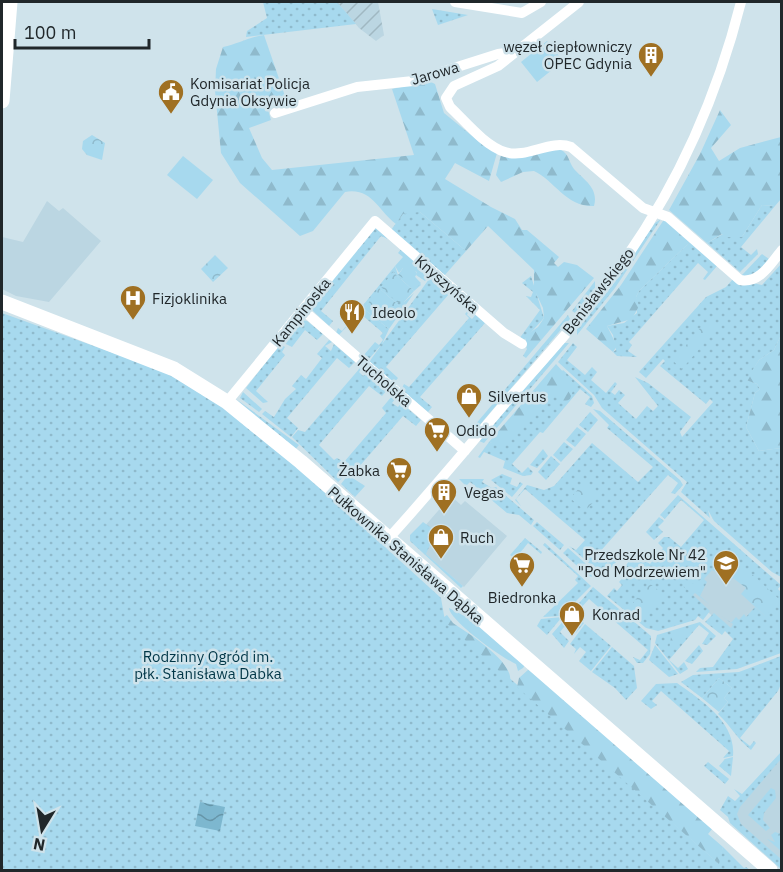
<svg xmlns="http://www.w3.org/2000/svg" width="783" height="872" viewBox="0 0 783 872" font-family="'IBM Plex Sans',sans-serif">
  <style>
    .built { fill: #bbd6e2 }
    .industrial { fill: url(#industrial-furrows) }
    .grass { fill: url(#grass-dots) }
    .forest { fill: url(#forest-firs) }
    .park { fill: url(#park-crowns) }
    .pitch { fill: #a7d9ee }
    .water { fill: url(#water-waves) }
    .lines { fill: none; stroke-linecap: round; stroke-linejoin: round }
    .street { stroke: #fff; stroke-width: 10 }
    .secondary { stroke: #fff; stroke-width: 15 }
    .labels { text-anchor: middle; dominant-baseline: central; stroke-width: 5; stroke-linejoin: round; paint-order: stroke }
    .poi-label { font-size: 15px; fill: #20272a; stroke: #cfe3eb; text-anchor: start }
    .street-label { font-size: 15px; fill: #20272a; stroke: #cfe3eb }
    .park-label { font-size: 15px; fill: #003647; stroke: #cfe3eb }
  </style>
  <defs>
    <pattern id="industrial-furrows" width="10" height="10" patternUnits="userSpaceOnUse" patternTransform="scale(1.5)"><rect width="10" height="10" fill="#bbd6e2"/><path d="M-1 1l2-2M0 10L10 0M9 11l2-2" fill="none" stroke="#a0b8c2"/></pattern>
    <pattern id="grass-dots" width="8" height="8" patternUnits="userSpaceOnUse" patternTransform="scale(1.5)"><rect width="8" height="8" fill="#a7d9ee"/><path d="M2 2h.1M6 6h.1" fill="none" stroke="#8fbacc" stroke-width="1.8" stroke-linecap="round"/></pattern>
    <pattern id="forest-firs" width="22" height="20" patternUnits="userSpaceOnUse" patternTransform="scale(1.5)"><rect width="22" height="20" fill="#a7d9ee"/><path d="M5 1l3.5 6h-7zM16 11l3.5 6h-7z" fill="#8fbacc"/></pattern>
    <pattern id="park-crowns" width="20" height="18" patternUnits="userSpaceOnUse" patternTransform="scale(1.5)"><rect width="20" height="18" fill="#a7d9ee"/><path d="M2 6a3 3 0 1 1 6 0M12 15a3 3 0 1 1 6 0" fill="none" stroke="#8fbacc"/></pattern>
    <pattern id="water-waves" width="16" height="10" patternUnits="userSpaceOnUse" patternTransform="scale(1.5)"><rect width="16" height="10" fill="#7db7cf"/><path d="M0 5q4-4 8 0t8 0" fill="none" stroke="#6695a8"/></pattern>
  </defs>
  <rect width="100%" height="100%" fill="#cfe3eb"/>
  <path class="built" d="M47 201 59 211 63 208 101 241 49 302 16 296 2 289V237L23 242Z
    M451 496 461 505 465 501 507 536 464 587 421 550 417 535Z
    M712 529 781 594 758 657 670 578Z
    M781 753V865L729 820Z"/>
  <path class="industrial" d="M337 2H378L384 35 376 41 359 28Z"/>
  <path class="grass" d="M263 2H337L356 24 246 37 247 31 267 18Z
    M432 9 468 15 438 25Z
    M762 205 775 206 741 247 751 255 757 249 758 254 740 272 707 243 723 234 742 237Z
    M409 212H420L466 251 444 276 391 230 403 214Z
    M661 219 615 288 577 335V329L655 223Z
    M375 227 388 239 381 236 321 311 333 321 329 326 310 308Z
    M691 241 717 266 705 280 703 279 708 272 698 263 629 342 632 345 628 351 637 357 617 356 613 352 616 350 613 335 607 326 624 323 637 313 636 297 639 291Z
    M762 254 769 259 756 274 746 278 742 275Z
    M781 264V335L774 350 759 360 747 380 757 384 760 389 755 393 746 427 759 451 781 448V577L772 572 714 521 708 510 710 518 681 492 687 482 602 408 594 395 558 362 573 343 577 347 567 360 585 375 592 367 597 372 591 380 606 393 615 382 617 384 611 392 615 395 619 390 625 395 618 403 636 419 647 406 653 411 658 406 635 377 648 383 691 417 680 432 682 437 713 402 710 399 706 404 660 366 665 361 663 359 646 378 639 372 706 297 726 287 733 279 762 285Z
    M395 266 398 275 415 277 421 285 414 291 393 272 404 302 414 293 403 309 380 289 364 309 389 329 382 344 368 360 363 356 375 342 379 345 383 340 380 336 383 333 362 315H357L339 335 336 333 338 328 342 331Z
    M432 275 457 296 454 299 449 294 386 367 398 378 394 383 369 362Z
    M531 276 544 318 524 340 527 349 519 339 540 310 526 296 531 297 533 292 522 283Z
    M595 281V288L575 313 572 311Z
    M470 308 467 315 472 319 477 313 485 323 420 397 432 407 428 412 401 390 404 384 409 387 469 318 465 314Z
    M2 313 158 369 195 388 250 424 441 598 445 621 718 863 723 847 744 868 746 867 750 870H2Z
    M568 315 570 319 471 435 469 432Z
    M301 320 307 321 323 334 317 340 305 330 292 347 282 342Z
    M329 340 332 342 325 346 331 351 334 344 355 362 349 368 337 358 287 418 298 428 291 437 262 414 265 411 274 417 285 399 296 389 292 386 301 375 306 379 322 358 317 354Z
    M564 343H569L484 443 479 441Z
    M280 344 285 347 282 352 285 355 256 391 268 402 263 403 246 388Z
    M360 368H362L359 372 363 376 367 373 387 390 382 396 369 386 319 445 334 460 337 458 344 462 386 413 382 408 392 396 396 398 392 403 398 407 401 403 421 420 416 426 403 416 352 475 348 473 338 482 292 437 298 430 305 432Z
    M563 370 592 396 594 403 591 407 585 404 590 397 580 389 543 433 540 432 512 464 522 473 528 467 533 472 531 475 523 476 503 468 505 461 484 452 480 458 478 457 489 442 498 444Z
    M243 392 262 409 259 412 240 398Z
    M236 399 299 445 294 451Z
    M593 409 600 411 680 480 683 485 675 494 671 493 678 483 668 475 598 554 608 563 614 556 617 561 604 576 569 546 576 550 585 540 525 489 516 499 521 506 515 500 527 485 544 490 554 486 592 443 638 482 653 467 607 428 609 425Z
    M590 412 598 420 588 432 579 425Z
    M577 427 586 434 575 447 566 440Z
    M564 442 573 449 561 462 553 455Z
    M543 449 548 456 537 468 530 465Z
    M551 456 560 464 546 480 538 472Z
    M502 474 512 478 510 484 517 487 520 482 523 484 512 497 491 480Z
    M348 475 365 486 355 497 341 484Z
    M459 479H484L482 482 492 488 496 487 534 520 531 525 519 515 507 513 470 482 466 486Z
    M678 495 781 585 778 589 781 592V653L737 669 696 672 700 668 713 667 733 639 725 631 722 635 705 622 714 613 731 628 733 624 720 615 731 623 736 617 739 620 744 614 746 617 755 607 765 616 731 555 716 572 712 570 704 579 707 582 700 596 710 605 695 593 693 595 710 611 703 620 698 616 695 620 658 631 646 628 607 596 614 588 617 591 622 585 619 582 625 575 621 571 631 559 641 557 650 564 663 548 658 543 664 537H669L681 547 704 520 681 500 665 519 660 515Z
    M659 517 664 521 658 527 663 532 654 540 646 532Z
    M423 522 436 531 426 554 463 586 461 588 410 541V535Z
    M537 522 564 545 560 550 533 526Z
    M525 538 542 552 541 554 528 543 515 559 510 555Z
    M545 543 591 586 561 616 543 617 578 583 575 580 578 576 543 545Z
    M568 548 601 577 600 578 588 576 563 553Z
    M593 587 651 636 650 654 643 663H637L633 657 640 660 648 650 589 599 580 609 585 616 573 610Z
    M571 612 584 623 576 633 570 626 568 629 564 627 560 632 569 641 564 648 552 634Z
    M562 617 547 635 537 626 541 619Z
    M700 622 716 636 707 645 702 644 709 633 699 625 669 660 678 668 684 662 688 669 680 674 655 643 657 635Z
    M585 624 611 646 591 671 579 661 586 652 580 647 574 654 576 649 570 644Z
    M655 645 678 674 669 677 649 660Z
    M699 645 703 651 692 664 685 661Z
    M612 647 634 666 637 688 626 700 615 688 592 672Z
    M781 656V684L778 691 740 738 750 746 754 741 756 743 751 750C735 737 732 727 718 714L728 702 724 698 732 688 719 678 702 698 681 682 693 675 739 672Z
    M677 683C702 701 736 722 733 756L723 758 729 751 661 691 652 701 657 705 651 709 641 701 656 684Z
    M781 752V759L740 807 737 814 741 824 781 859V869L730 823 728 817 720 810 728 796 735 801 740 796 734 789 742 794Z
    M733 757 731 776 719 766 725 759Z
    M708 762 729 779 725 784 704 766Z
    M771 788 775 790 776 798 764 813 763 820 770 828 766 831 748 815Z"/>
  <path class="forest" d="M264 35 286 99 266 103 271 120 249 128 262 158 272 170 414 155 392 89 429 81 435 84 444 113 487 148 491 146 497 153 489 181 455 163 445 179 491 207 515 219 522 230H527L559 257 554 263 558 267 564 262 577 265 594 278 526 358 523 356 527 349 525 336 538 327 544 318 543 308 534 289V270L488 226 466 251 420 212 403 214 396 224C379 212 372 187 345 192L313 231 300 236 240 183 221 153 215 91 216 69 223 47C238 44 249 37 264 35Z
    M720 110 731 125 711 148 719 161 740 148 781 137V199L775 206 762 205 742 237H726L722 234 707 243 669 210 700 154Z
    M560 149C570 155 568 161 574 169 584 180 599 188 594 206 566 207 555 181 534 171L523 172 501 182 496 175 501 155Z
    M665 218 691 241 639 291 636 297 639 306 632 319 607 326 617 346 613 352 586 329 621 285Z
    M402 248 431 274 425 281 416 275 417 272 403 268 399 273 395 266 403 257 398 253Z
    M781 335V448L759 451 746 427 755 393 760 389 757 384 746 380 759 360 774 350Z
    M556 364 575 385 570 399 564 402 556 395 551 396 503 447 489 442Z
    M702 581 701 593 691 592 682 586Z
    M449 608 476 622 525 665 523 668 518 671 516 664C502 658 450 621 449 608Z
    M447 615 453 623C468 633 514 662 510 681L444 621V617Z
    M683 629 691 630 669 650 671 637Z
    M529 669 713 828 708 834 723 847 719 864 517 687 519 678Z
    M775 832 781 834V851L767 839 775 842 771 835Z"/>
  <path class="park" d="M92 135 105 143 102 160 87 155 82 149 83 141Z
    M215 255 228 268 213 282 201 269Z
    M403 268H412L417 273 415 277 421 283 417 287 398 275Z
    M393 272 414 291 404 302H397L381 287Z
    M379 288 403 309 389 329 364 309Z
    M711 321 718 327 682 369 673 361 701 327 704 329Z
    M585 482 600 495 585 511 570 498Z
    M731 555 780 600 765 616 741 594 746 588 733 578 728 583 716 572Z
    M649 583 663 594 643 619 629 608Z
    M719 678 732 688 724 698 728 702 719 712 702 698Z"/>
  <path class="pitch" d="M547 41 563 61 537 82 521 62Z
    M183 156 213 180 197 199 167 175Z"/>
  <path class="water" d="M200 802 225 807 220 831 195 826Z"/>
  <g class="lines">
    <path class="street" d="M455 2 522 13 541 2
      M579 2 498 66 454 86 446 98 450 107C465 121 485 146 505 152 527 159 550 139 571 147L643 208 668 217 740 280C760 284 771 263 782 250
      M275 113 357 87 413 81 498 54 518 51
      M303 310 465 451
      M227 402 375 221 504 333 522 344
      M388 539C429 494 468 447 507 401 545 358 584 315 618 269 676 189 717 97 741 2"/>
    <path class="secondary" d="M2 101 10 2
      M2 302 174 369 227 402 301 462 770 870"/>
  </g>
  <defs>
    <g id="building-pin" transform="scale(1.35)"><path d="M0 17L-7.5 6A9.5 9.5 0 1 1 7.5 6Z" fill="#9f7022" stroke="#cfe3eb"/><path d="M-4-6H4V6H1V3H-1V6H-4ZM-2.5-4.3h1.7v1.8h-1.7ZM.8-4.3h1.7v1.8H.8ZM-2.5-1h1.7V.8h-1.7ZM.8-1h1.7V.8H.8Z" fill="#fff"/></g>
    <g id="civic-pin" transform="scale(1.35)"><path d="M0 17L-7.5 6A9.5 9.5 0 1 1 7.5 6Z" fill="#9f7022" stroke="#cfe3eb"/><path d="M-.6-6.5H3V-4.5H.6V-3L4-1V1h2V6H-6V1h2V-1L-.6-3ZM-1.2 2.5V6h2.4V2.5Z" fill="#fff"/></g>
    <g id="hospital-pin" transform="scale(1.35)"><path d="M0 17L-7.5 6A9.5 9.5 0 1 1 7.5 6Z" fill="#9f7022" stroke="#cfe3eb"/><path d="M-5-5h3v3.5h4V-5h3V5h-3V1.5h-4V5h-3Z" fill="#fff"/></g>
    <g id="restaurant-pin" transform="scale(1.35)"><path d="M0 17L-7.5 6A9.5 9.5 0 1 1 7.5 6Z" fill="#9f7022" stroke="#cfe3eb"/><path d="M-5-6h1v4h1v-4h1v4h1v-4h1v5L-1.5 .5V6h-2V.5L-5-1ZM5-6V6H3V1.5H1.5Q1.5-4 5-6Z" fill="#fff"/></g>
    <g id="shop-pin" transform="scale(1.35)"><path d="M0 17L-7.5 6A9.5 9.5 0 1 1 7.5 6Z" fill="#9f7022" stroke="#cfe3eb"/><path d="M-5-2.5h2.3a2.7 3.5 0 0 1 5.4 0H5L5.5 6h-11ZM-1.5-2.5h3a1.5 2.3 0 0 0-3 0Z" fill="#fff"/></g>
    <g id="supermarket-pin" transform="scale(1.35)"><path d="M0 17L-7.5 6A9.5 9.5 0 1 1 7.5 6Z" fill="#9f7022" stroke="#cfe3eb"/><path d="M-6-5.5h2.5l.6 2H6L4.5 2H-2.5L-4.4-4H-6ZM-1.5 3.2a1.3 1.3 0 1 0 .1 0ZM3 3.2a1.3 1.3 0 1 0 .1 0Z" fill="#fff"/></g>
    <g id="school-pin" transform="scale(1.35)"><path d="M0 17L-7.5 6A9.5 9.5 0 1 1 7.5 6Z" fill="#9f7022" stroke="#cfe3eb"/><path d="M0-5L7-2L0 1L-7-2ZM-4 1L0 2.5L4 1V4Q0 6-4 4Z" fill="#fff"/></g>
  </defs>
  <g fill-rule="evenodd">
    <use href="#building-pin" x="651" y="55"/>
    <use href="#civic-pin" x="171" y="92"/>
    <use href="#hospital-pin" x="133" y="298"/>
    <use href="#restaurant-pin" x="352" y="312"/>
    <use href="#shop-pin" x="469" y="396"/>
    <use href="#supermarket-pin" x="437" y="430"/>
    <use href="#supermarket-pin" x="399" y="470"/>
    <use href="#building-pin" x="444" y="492"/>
    <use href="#shop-pin" x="441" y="537"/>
    <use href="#school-pin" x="726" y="563"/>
    <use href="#supermarket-pin" x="522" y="565"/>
    <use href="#shop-pin" x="572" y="614"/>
  </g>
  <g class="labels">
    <g class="poi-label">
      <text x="632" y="46" text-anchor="end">węzeł ciepłowniczy<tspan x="632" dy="17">OPEC Gdynia</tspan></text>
      <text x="190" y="83">Komisariat Policja<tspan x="190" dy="17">Gdynia Oksywie</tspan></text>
      <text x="152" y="298">Fizjoklinika</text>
      <text x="372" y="312">Ideolo</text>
      <text x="488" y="396">Silvertus</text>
      <text x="456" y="430">Odido</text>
      <text x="380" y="470" text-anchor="end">Żabka</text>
      <text x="464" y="492">Vegas</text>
      <text x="460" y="537">Ruch</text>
      <text x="706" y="554" text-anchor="end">Przedszkole Nr 42<tspan x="706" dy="17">"Pod Modrzewiem"</tspan></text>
      <text x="522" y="597" text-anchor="middle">Biedronka</text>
      <text x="592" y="614">Konrad</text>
    </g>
    <g class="street-label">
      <text transform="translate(435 73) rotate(-16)">Jarowa</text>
      <text transform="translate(447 284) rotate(41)">Knyszyńska</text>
      <text transform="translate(598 291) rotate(-52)">Benisławskiego</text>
      <text transform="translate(301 312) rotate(-51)">Kampinoska</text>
      <text transform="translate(384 381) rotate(41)">Tucholska</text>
      <text transform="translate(406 555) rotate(41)">Pułkownika Stanisława Dąbka</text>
    </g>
    <g class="park-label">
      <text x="208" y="656">Rodzinny Ogród im.<tspan x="208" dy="17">płk. Stanisława Dabka</tspan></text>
    </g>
  </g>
  <rect width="783" height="872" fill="none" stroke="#20272a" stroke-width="6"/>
  <g transform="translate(42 830) rotate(191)" stroke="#cfe3eb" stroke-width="4.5" paint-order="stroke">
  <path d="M0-4.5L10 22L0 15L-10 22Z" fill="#20272a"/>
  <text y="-9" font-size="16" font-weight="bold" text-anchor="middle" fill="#20272a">N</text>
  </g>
  <path d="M15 39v9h134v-9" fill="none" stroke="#20272a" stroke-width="3"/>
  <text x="24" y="39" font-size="18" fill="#20272a" stroke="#cfe3eb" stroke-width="4.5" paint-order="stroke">100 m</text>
</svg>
